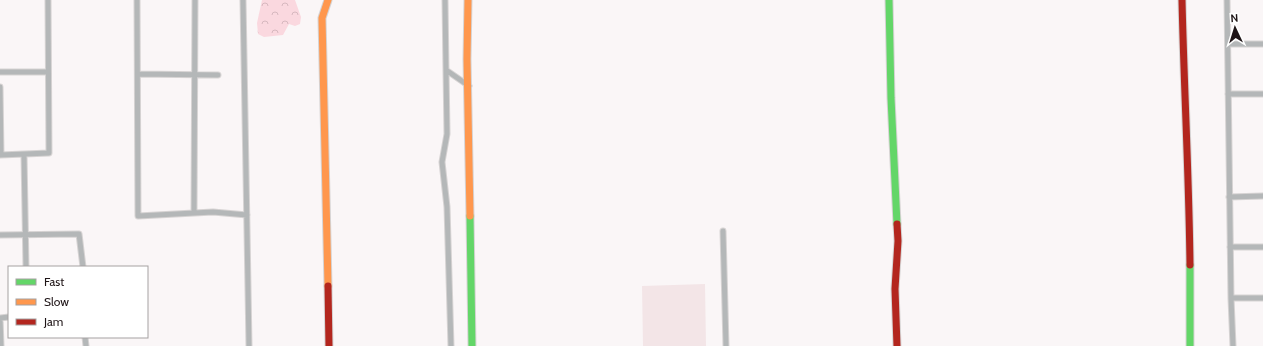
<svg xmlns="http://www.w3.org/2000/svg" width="1263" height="346" viewBox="0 0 1263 346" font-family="Cabin,sans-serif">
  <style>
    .built { fill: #f3e5e7 }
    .forest { fill: url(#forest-crowns) }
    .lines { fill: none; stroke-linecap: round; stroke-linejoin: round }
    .street-casing { stroke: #d6d3d3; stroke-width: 7 }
    .fast-casing { stroke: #d6d3d3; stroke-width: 9 }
    .slow-casing { stroke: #d6d3d3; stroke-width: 9 }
    .jam-casing { stroke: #d6d3d3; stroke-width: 9 }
    .street { stroke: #b4b7b8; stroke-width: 5 }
    .fast { stroke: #63d668; stroke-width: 7 }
    .slow { stroke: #ff974d; stroke-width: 7 }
    .jam { stroke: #b3261e; stroke-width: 7 }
  </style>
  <defs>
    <pattern id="forest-crowns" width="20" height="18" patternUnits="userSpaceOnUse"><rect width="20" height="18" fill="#fad8df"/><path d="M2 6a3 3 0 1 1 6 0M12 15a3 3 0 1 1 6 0" fill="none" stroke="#d6b8bf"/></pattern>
  </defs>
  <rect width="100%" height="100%" fill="#faf6f7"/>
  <path class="built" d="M705 284 706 346H643L642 286Z"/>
  <path class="forest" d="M262 0H295L301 17 300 24 295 26 289 24 283 35 264 37 258 34 257 23Z"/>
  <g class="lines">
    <g class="street-casing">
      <path id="street" d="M137 0 138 216 213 212 247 215
        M243 0 249 346
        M445 0 446 70 469 86
        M1227 0 1231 298 1233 346
        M1228 44H1263
        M446 70 447 134 442 162 447 207 451 346
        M0 72H48
        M138 74 218 75
        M0 87 1 155
        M1228 94H1263
        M0 155 49 153 48 0
        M24 155 26 267
        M1229 197 1263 196
        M194 213 195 0
        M723 231 726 346
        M0 235 79 234 83 267
        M1230 247H1263
        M1231 298H1263
        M0 318 1 346
        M0 318 9 317
        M85 337 86 346"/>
    </g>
    <g class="fast-casing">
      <path id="fast" d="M889 0 891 98 897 224
        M470 216 472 346
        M1190 265V346"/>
    </g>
    <g class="slow-casing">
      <path id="slow" d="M468 0 467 59 470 216
        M328 286 322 18 328 0"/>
    </g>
    <g class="jam-casing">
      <path id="jam" d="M1182 0C1184 88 1189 176 1190 265
        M328 286 329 346
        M897 346 895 289 898 241 897 224"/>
    </g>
    <use href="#street" class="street"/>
    <use href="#fast" class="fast"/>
    <use href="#slow" class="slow"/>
    <use href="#jam" class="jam"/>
  </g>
  <rect x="8" y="266" width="140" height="72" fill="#ffffff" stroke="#a5a1a2"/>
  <rect x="16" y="279" width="20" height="6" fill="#63d668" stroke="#a5a1a2"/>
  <text x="44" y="286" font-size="12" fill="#1e1416">Fast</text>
  <rect x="16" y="299" width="20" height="6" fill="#ff974d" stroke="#a5a1a2"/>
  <text x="44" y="306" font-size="12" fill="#1e1416">Slow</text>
  <rect x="16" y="319" width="20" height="6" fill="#b3261e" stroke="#a5a1a2"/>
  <text x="44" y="326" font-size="12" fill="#1e1416">Jam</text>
  <g transform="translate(1235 28) rotate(356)" stroke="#ffffff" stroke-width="3" paint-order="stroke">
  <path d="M0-3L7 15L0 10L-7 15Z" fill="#1e1416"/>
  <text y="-6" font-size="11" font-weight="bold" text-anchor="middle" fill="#1e1416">N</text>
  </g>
</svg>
